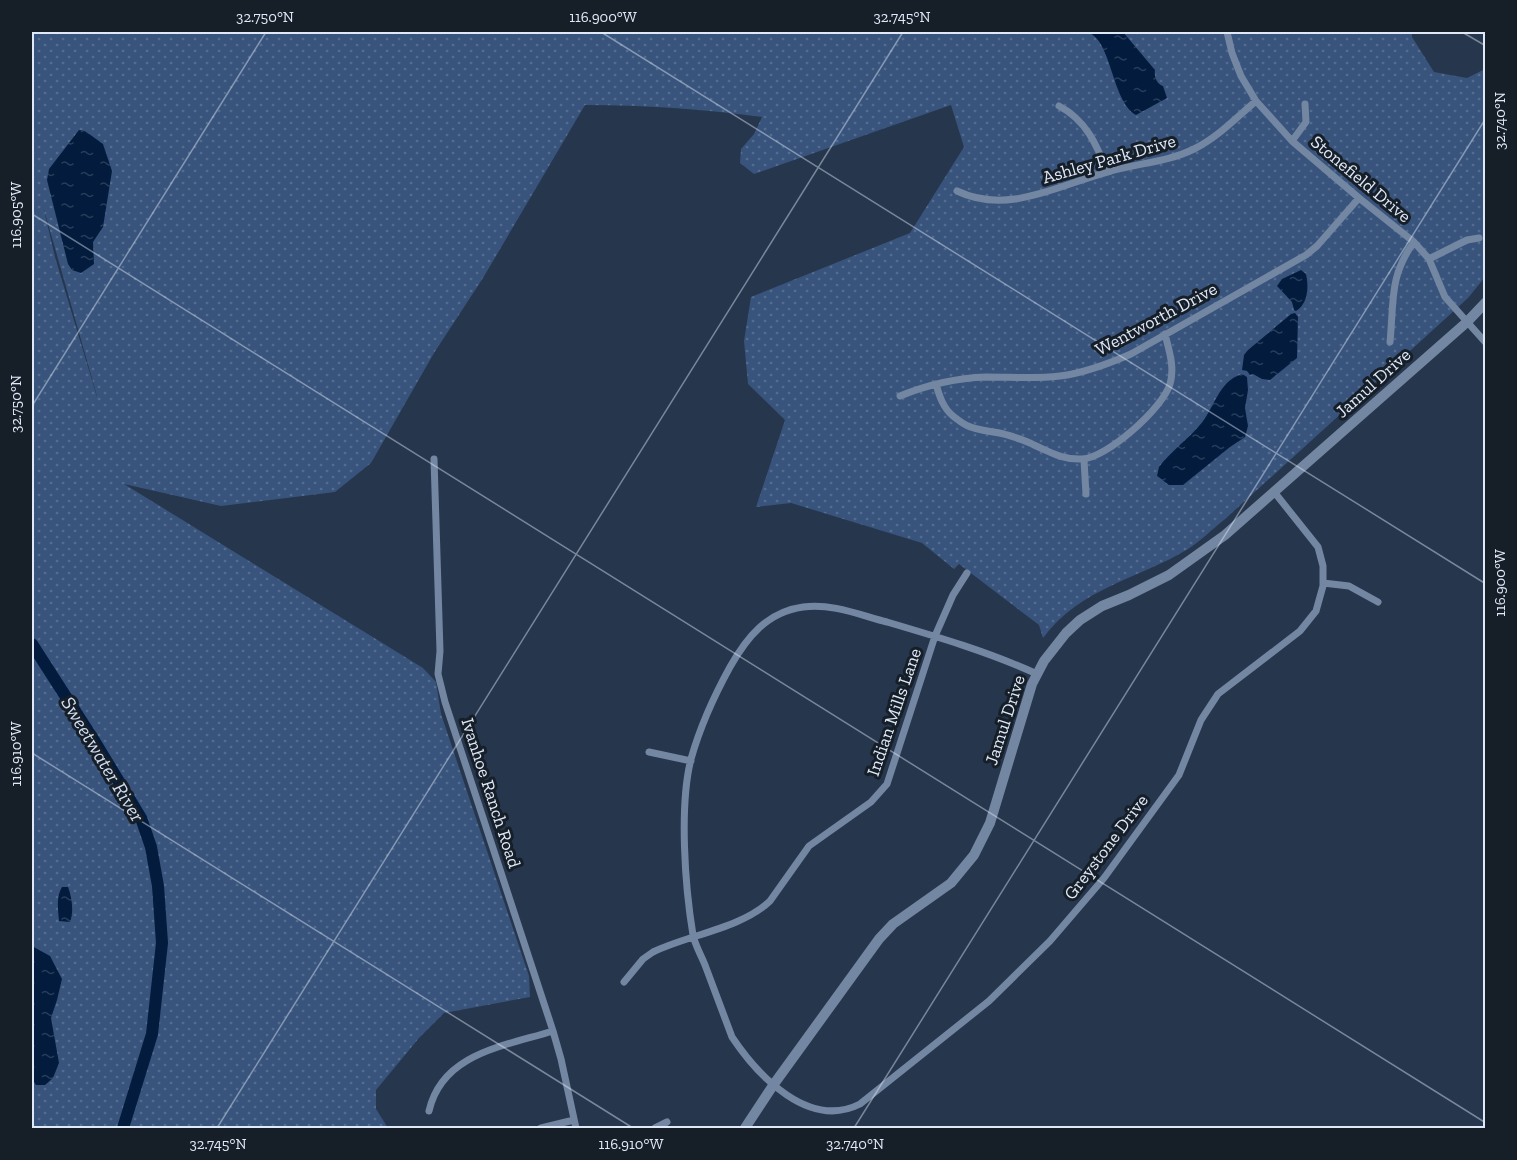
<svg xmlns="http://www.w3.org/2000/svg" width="1517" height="1160" viewBox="0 0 1517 1160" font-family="'Zilla Slab',serif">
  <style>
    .grass { fill: url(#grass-dots); fill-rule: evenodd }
    .water { fill: url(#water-ripples) }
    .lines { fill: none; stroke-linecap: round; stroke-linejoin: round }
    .river { stroke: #031c3e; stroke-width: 12 }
    .street { stroke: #7487a2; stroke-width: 7 }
    .secondary { stroke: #7487a2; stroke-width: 10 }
    .ticks { fill: none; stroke: #dfe9f8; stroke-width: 1.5; stroke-opacity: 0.45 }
    .labels { text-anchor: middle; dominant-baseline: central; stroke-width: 6; stroke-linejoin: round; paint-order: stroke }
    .street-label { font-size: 18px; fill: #dfe9f8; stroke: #161e28 }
    .water-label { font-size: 20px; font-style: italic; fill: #d0ddf0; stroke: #161e28 }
    .neatline { fill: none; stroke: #dfe9f8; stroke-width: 2 }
    .ticks-label { font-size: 15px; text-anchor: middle; fill: #dfe9f8 }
  </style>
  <defs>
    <pattern id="grass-dots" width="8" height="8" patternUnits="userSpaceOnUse" patternTransform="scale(1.5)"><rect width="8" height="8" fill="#38547c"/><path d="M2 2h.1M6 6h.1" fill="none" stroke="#546d8f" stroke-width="1.8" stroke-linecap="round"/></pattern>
    <pattern id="water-ripples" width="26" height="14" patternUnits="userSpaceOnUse" patternTransform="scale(1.5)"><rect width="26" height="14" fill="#031c3e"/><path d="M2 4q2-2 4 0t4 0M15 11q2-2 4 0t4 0" fill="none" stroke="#273d5b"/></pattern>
  </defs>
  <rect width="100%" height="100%" fill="#26364d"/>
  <path class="grass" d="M32 32H1412V37L1434 72 1467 78 1485 69V277L1468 298 1445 319 1224 520C1212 529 1201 541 1188 549 1137 580 1081 587 1043 638L1039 625 959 564 954 569 922 543 791 503 756 507 785 420 748 384 744 341 751 297 910 233 964 147 951 105 754 174 740 163 741 149 754 134 762 117C703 109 644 105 585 105L483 278 434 353 371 463 335 492 221 506 124 484 423 668 436 682 441 714 529 976 530 997 444 1013 419 1038 376 1090V1109L388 1128H32ZM43 206 97 396V397L55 257Z"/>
  <path class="water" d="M1086 32H1123L1155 70C1154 77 1157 84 1163 86L1167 98 1136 115C1111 101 1112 37 1086 32Z
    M79 130 85 131 103 144 112 171 103 227 93 242 94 264 81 273 72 270 68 264 47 180 49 169Z
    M1301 270 1306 274C1309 287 1308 304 1296 311L1294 310 1292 302 1277 286 1282 279Z
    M1295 313 1298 317 1297 358 1270 380 1262 379 1253 374 1250 375 1247 371 1242 370 1244 355 1248 350 1291 314Z
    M1242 374 1247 377 1248 390 1245 408 1248 426 1245 437 1230 447 1183 485H1169L1157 476 1159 467C1170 452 1186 441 1199 426 1215 409 1217 382 1242 374Z
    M62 887H68C72 897 74 912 70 922L59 921C58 910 56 896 62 887Z
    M32 946 50 956 62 979 57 1000 51 1018 59 1063 53 1078 45 1085H36L32 1079Z"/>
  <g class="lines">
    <path class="river" d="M32 644 95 742 141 818 151 847 158 886 162 943 152 1034 123 1128"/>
    <path class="street" d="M1227 32 1232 53 1241 76 1256 101 1292 141 1359 198 1414 242 1429 259 1445 297 1486 343
      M1059 106C1086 120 1097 145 1107 172
      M1292 141 1306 122 1305 104
      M957 191C1009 216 1060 184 1111 171 1139 163 1168 162 1194 149 1217 138 1237 117 1256 101
      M1429 259 1467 240 1479 238
      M1390 342C1394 302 1389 276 1414 242
      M936 384C939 395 943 408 953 416 957 419 963 424 968 426 979 431 992 431 1004 434 1014 437 1025 440 1034 445 1050 452 1063 460 1082 459 1107 458 1163 408 1170 384 1175 367 1169 351 1165 334
      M900 396C927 385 956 378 986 377 1010 377 1035 379 1060 376 1085 373 1108 364 1131 354L1306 255 1317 246 1359 198
      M434 459 440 651 438 674 445 702 553 1031 561 1059 576 1128
      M1084 460 1086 494
      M1323 583 1349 586 1378 602
      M1037 674C989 652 938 637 887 622 860 615 832 603 803 607 767 612 747 637 730 667 714 696 700 727 691 759 679 806 685 887 693 935 695 945 701 955 705 965 714 989 723 1013 732 1037 758 1076 809 1130 860 1104L989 1001 1050 941 1104 878 1179 775 1201 720 1218 694 1300 631 1316 611 1323 586V566L1318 547 1275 493
      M649 752 691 761
      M624 982 643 959 653 952C688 935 742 928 770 901L809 846 871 802 887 784 935 636 953 595 967 573
      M429 1111C442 1053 505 1046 553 1031
      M541 1128 574 1120
      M655 1128 667 1122"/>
    <path class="secondary" d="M745 1128 774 1084 879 939 893 924 951 883 974 855 990 823 1032 684 1044 661 1066 633 1080 620 1102 606 1129 595 1169 575 1225 535 1467 322 1486 302"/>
  </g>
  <path class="ticks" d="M601 32 1486 584M1462 32 1486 46M32 214 1486 1123M32 406 266 32M32 753 633 1128M217 1128 903 32M854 1128 1486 118"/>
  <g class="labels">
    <g class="street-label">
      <text transform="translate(1109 159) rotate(-16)">Ashley Park Drive</text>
      <text transform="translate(1361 179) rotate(40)">Stonefield Drive</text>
      <text transform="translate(1156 319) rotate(-28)">Wentworth Drive</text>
      <text transform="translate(1373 383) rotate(-42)">Jamul Drive</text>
      <text transform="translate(894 712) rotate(-71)">Indian Mills Lane</text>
      <text transform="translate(1005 720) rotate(-72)">Jamul Drive</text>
      <text transform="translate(491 793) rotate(72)">Ivanhoe Ranch Road</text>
      <text transform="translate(1106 847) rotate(-53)">Greystone Drive</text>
    </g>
    <g class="water-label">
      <text transform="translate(103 759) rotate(59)">Sweetwater River</text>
    </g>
  </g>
  <rect width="1517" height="1160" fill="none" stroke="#161e28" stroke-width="66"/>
  <rect x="33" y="33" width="1451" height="1094" class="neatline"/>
  <g class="ticks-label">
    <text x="265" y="22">32.750°N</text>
    <text x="603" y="22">116.900°W</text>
    <text x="902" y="22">32.745°N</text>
    <text transform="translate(1500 121) rotate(-90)" y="5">32.740°N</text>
    <text transform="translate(16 215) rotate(-90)" y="5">116.905°W</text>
    <text transform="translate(16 404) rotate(-90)" y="5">32.750°N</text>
    <text transform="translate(1500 583) rotate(-90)" y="5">116.900°W</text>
    <text transform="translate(16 754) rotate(-90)" y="5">116.910°W</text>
    <text x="218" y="1149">32.745°N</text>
    <text x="631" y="1149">116.910°W</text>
    <text x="855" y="1149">32.740°N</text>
  </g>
</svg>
